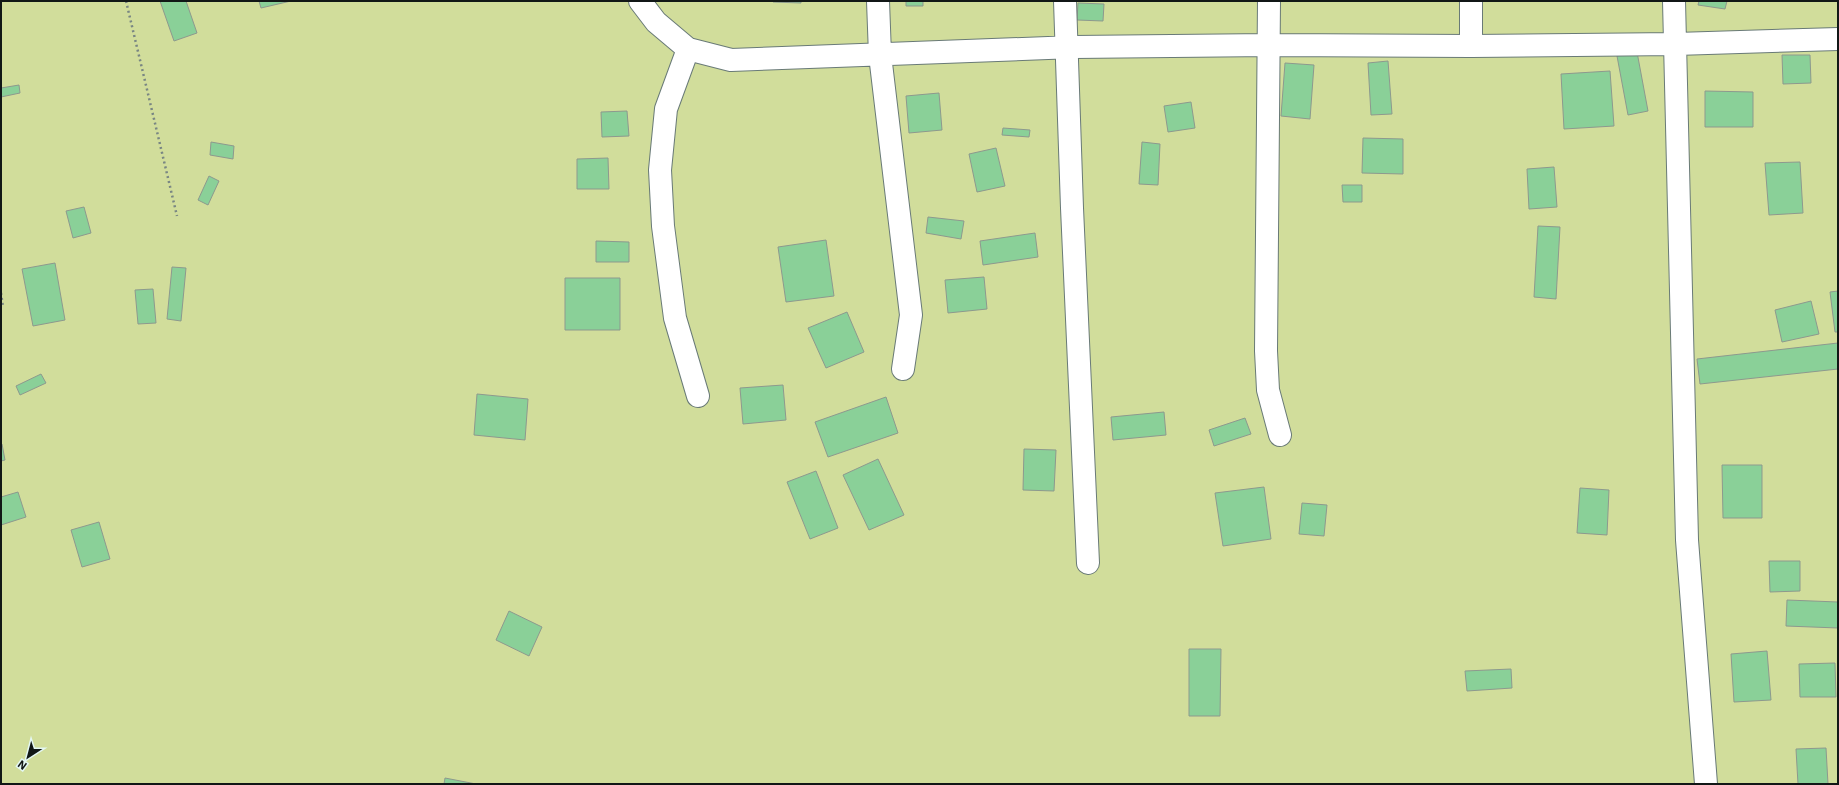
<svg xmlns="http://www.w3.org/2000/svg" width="1839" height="785" viewBox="0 0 1839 785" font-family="'IBM Plex Sans',sans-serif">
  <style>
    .green { fill: #d1dd9b }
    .building { fill: #8ad098; stroke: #8d998e }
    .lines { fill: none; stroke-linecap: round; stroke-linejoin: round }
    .minor-casing { stroke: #697a77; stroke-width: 24 }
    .path { stroke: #798683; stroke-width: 2.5; stroke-dasharray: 2 3; stroke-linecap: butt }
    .minor { stroke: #fff; stroke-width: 22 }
  </style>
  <rect width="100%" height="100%" fill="#d7eae6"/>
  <path class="green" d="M1 1H1838V784H1Z"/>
  <path class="building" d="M160 1H186L197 33 174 41Z
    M259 1H291L261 8Z
    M773 1H801V3L773 2Z
    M906 1H923V6H906Z
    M1699 1H1727L1725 9 1698 5Z
    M1078 3 1104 4 1103 21 1077 20Z
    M1637 52 1648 111 1628 115 1617 56Z
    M1782 55H1810L1811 83 1783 84Z
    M1388 61 1392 114 1371 115 1368 63Z
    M1285 63 1314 65 1310 119 1281 116Z
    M1610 71 1614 126 1564 129 1561 74Z
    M19 85 20 93 1 97V88Z
    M1705 91 1753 92V127H1705Z
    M939 93 942 130 909 133 906 96Z
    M1191 102 1195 128 1168 132 1164 106Z
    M627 111 629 136 602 137 601 112Z
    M1003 128 1030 130 1029 137 1002 135Z
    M1363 138 1403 139V174L1362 173Z
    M211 142 234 146 233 159 210 155Z
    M1142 142 1160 144 1158 185 1139 184Z
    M996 148 1005 186 977 192 969 154Z
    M608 158 609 189H577V159Z
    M1800 162 1803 213 1769 215 1765 163Z
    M1554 167 1557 207 1529 209 1527 169Z
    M209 176 219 181 208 205 198 200Z
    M1342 185H1362V202H1343Z
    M84 207 91 233 73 238 66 211Z
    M928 217 964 221 961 239 926 233Z
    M1538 226 1560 227 1556 299 1534 297Z
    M1035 233 1038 257 983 265 980 241Z
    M826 240 834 296 786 302 778 247Z
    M596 241 629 242V262H596Z
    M55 263 65 320 33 326 22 269Z
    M172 267 186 268 181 321 167 319Z
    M984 277 987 309 948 313 945 280Z
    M565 278H620V330H565Z
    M153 289 156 323 138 324 135 290Z
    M1838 291V332H1835L1830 292Z
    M1811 301 1819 334 1782 342 1775 310Z
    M847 312 864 352 826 368 808 328Z
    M1838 343V369L1700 384 1697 359Z
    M41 374 46 383 20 395 16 386Z
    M783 385 786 420 743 424 740 388Z
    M477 394 528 399 525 440 474 435Z
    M886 397 898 433 828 457 815 422Z
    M1164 412 1166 435 1113 440 1111 417Z
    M1245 418 1251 434 1214 446 1209 430Z
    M1 444H2L5 460 1 461Z
    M1024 449 1056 450 1054 491 1023 490Z
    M878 459 904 515 869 530 843 475Z
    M1722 465H1762V518H1723Z
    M816 471 838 528 810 539 787 482Z
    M1264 487 1271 539 1223 546 1215 493Z
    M1580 488 1609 490 1607 535 1577 533Z
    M18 492 26 517 1 525V497Z
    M1302 503 1327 505 1324 536 1299 534Z
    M99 522 110 559 82 567 71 530Z
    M1769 561H1800V591L1770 592Z
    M1787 600 1838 602V628L1786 626Z
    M509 611 542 627 529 656 496 640Z
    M1189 649H1221L1220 716H1189Z
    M1767 651 1771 700 1734 702 1731 654Z
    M1835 663 1836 697H1800L1799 664Z
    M1511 669 1512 688 1467 691 1465 671Z
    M1826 748 1828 784H1798L1796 749Z
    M445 778 476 784H444Z"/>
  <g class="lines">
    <g class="minor-casing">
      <path id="minor" d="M640 1 656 22 688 49 731 60 1074 47 1270 45 1471 46 1676 44 1838 39
        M878 1 880 55 911 315 903 369
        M1065 1 1072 208 1088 563
        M1269 1 1266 351 1268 390 1280 435
        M1471 1V46
        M1674 1 1687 540 1706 784
        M688 49 666 109 660 170 663 226 675 318 698 396"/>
    </g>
    <path class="path" d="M126 1 177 216
      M1 293 3 307"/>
    <use href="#minor" class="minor"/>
  </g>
  <rect width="1839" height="785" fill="none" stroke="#111716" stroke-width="4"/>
  <g transform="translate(28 757) rotate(216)" stroke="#e4f7f3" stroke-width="3" paint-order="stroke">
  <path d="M0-3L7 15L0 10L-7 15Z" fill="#111716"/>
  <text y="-6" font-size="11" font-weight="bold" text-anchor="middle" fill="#111716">N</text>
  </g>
</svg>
